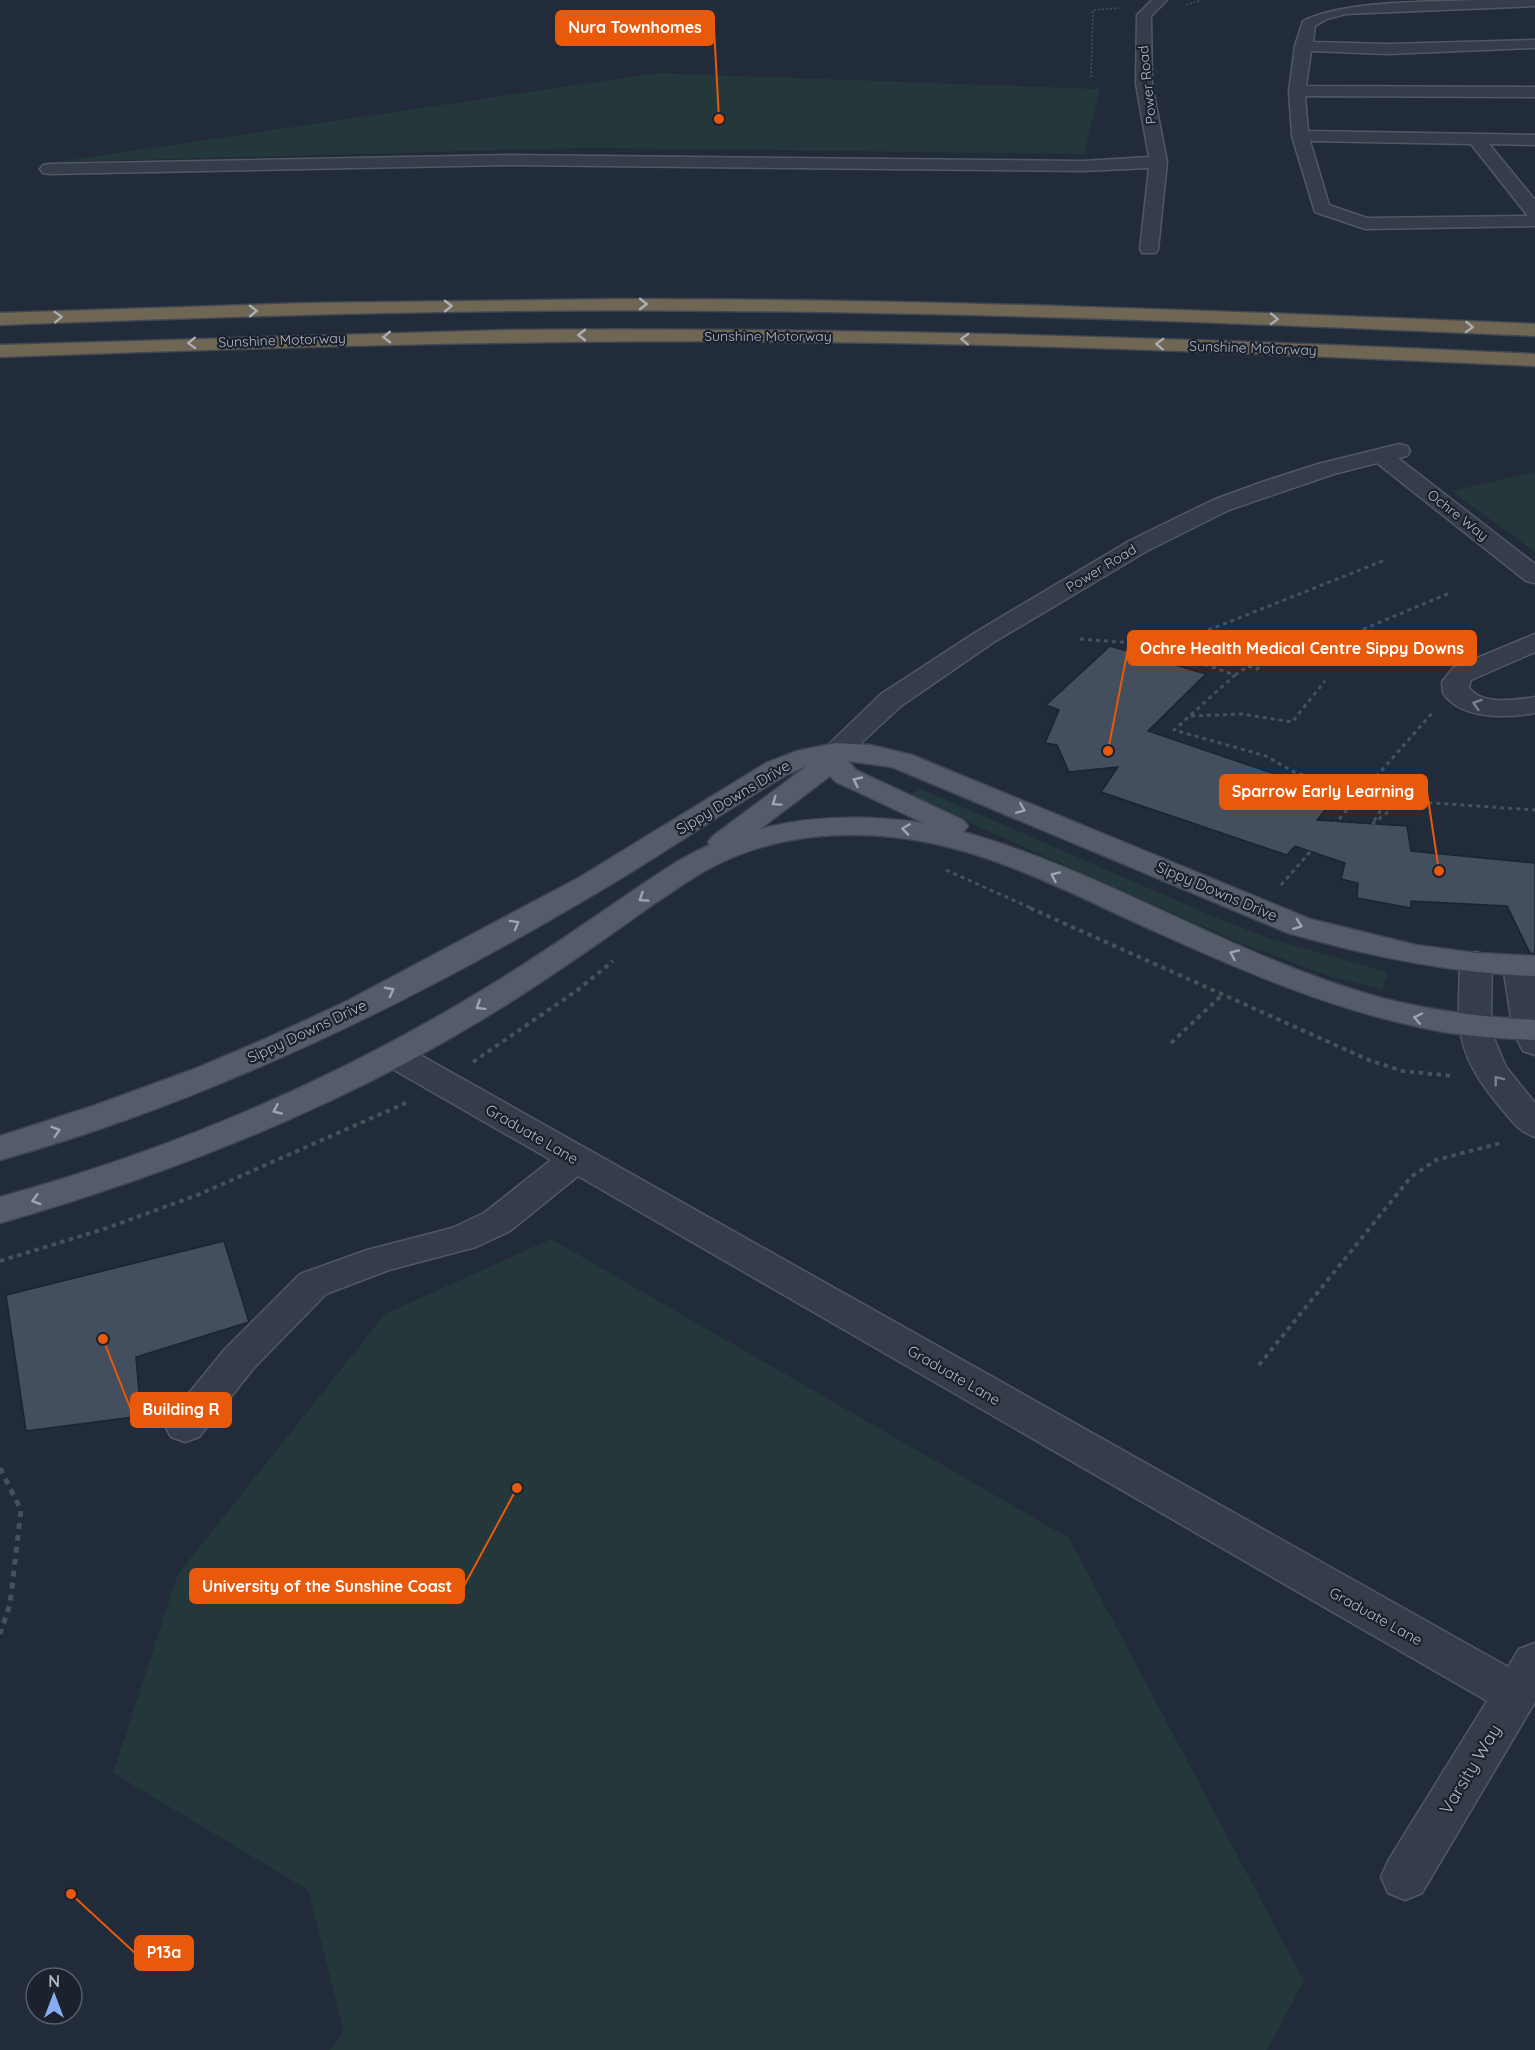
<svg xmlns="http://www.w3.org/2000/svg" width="1535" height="2050" viewBox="0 0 1535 2050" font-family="Quicksand,sans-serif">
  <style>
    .green { fill: #24373a }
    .building { fill: #434e5e; stroke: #1d2430; stroke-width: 1.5 }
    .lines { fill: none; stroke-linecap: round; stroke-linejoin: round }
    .minor-casing { stroke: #515864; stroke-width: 3 }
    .major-casing { stroke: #3f4653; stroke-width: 3 }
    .highway-casing { stroke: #414854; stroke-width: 3 }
    .path-far3 { stroke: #425458; stroke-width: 1.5; stroke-dasharray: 2 2; stroke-linecap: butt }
    .path-far2 { stroke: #425458; stroke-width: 3; stroke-dasharray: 4 4; stroke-linecap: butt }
    .path-far1 { stroke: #425458; stroke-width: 4; stroke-dasharray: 4.5 4.5; stroke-linecap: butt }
    .path { stroke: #425458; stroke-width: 5; stroke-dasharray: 6 6; stroke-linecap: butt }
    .minor { fill: #363d4a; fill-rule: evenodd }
    .major { fill: #545c6a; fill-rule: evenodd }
    .highway { fill: #6f6653; fill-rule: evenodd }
    .oneway { stroke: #aab0ba }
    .oneway2 { stroke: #7a818e }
    .oneway3 { stroke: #9ea6b4 }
    .labels { text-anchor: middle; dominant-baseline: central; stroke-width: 4.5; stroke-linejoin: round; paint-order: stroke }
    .far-street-label { font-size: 14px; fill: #b1b8c6; stroke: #1b222e }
    .street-label { font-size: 15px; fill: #b1b8c6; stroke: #1b222e }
    .near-street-label { font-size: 18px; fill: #b1b8c6; stroke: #1b222e }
    .leader { fill: none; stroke: #e8590c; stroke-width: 2 }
    .callout-dot { fill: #e8590c; stroke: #1b222e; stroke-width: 2 }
    .callout { fill: #e8590c; stroke: #e8590c; stroke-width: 2 }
    .callout-label { font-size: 16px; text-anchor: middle; font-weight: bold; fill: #fff }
  </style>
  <rect width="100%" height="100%" fill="#222b39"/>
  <path class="green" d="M656 73 1100 89 1084 154 588 148 57 162Z
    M1535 472V552L1451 491Z
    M919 788 1217 918 1274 940 1388 972 1382 990 1326 975 1238 942 909 796Z
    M551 1239 1069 1538 1304 1981 1267 2050H330L344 2031 308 1890 113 1773 178 1574 385 1314Z"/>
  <path class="building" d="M1110 646 1206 674 1148 731 1337 795 1317 820 1407 826 1411 851 1535 863V954L1530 953 1507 906 1411 901V908L1357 898 1358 883 1341 879 1345 863 1295 846 1287 855 1101 792 1118 767 1069 772 1057 745 1045 743 1059 710 1046 705Z
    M224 1241 249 1322 136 1357 141 1416 26 1431 6 1295Z"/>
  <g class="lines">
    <g class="minor-casing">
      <path id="minor" d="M1152 0H1167L1151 16 1152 84 1167 162 1158 249 1156 253H1142L1140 249 1149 168 1083 171 509 165 49 174 43 173 40 169 43 165 49 164 509 155 1083 161 1149 157 1136 84 1137 15Z
        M1481 0H1535V6L1346 14 1327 19 1315 26 1313 42 1388 44 1535 40V48L1388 54 1311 51 1306 86 1535 87V97L1305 96 1308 131 1535 135V145L1489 144 1535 200V226L1365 229 1315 212 1292 136 1289 91 1295 46 1303 21C1345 0 1431 2 1481 0ZM1310 141 1471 144 1528 216 1367 218 1329 205Z
        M1399 444 1407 446 1410 451 1407 456 1398 458 1535 564V583L1526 581 1377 463 1334 474 1229 510 1147 551 994 642 901 706 846 757 836 759 826 757 822 751 881 694 976 632 1129 541 1213 500 1262 482 1318 464Z
        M1535 634V652L1471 680 1469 687C1480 706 1516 700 1535 697V713C1507 718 1461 720 1443 693L1442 682 1453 668Z
        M1476 952 1487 955 1492 962 1491 1015 1493 1036 1506 1067 1535 1103V1137C1519 1132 1511 1120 1501 1108 1454 1052 1458 1030 1460 962L1465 955Z
        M1519 956 1530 959 1535 966V1055L1523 1051 1513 1031 1503 966 1508 959Z
        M394 1044 406 1047 1508 1667 1519 1649 1535 1643V1702L1422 1893 1405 1900 1388 1893 1381 1877 1388 1861 1487 1701 578 1176 510 1231 476 1247 389 1270 326 1294 253 1369 199 1437 185 1442 171 1437 165 1426 171 1415 225 1349 300 1274 367 1250 452 1228 484 1213 551 1160 382 1063 377 1055 382 1047Z"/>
    </g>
    <g class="major-casing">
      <path id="major" d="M836 743 870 745 912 755 1310 919 1416 945 1475 953 1535 956V976C1450 973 1369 956 1288 933L892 767 848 761 856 770 963 820 968 826 963 832C1107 872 1234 957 1378 997 1430 1011 1481 1017 1535 1020V1040C1496 1038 1457 1036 1419 1027 1326 1007 1238 969 1152 930 1070 893 984 846 893 837 835 831 775 837 722 862 696 874 674 891 651 906 621 927 592 948 562 968 511 1003 458 1035 404 1064 275 1132 140 1183 0 1223V1197C169 1151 331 1082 481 991 528 963 573 932 618 901 648 881 677 859 710 845L708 842 713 836 807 766 786 775 763 789C716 817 671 848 625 876 431 993 219 1099 0 1160V1136L93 1106 197 1068 265 1039 345 1002 580 877 766 763 797 751ZM830 776 836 782 924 823C868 815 814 815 760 829Z"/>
    </g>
    <g class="highway-casing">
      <path id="highway" d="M619 299C924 299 1230 311 1535 324V336C1265 324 995 313 725 311 483 308 242 316 0 325V313L309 303Z
        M506 330C850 327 1192 338 1535 354V366C1293 355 1052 344 810 342 540 339 270 347 0 357V345Z"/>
    </g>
    <path class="path-far3" d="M1186 5 1202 0
      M1091 77 1093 10 1119 8"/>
    <path class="path-far2" d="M1080 639 1146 644 1235 675 1174 730 1266 756 1294 772 1361 794
      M1177 655 1206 631 1385 560
      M1235 675 1248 666 1257 669 1276 652 1297 657 1452 592
      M1191 716 1242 714 1292 722 1325 681
      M1372 782 1394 790 1372 824 1403 801 1535 810
      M946 870 1033 909
      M1281 885 1433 712"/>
    <path class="path-far1" d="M1030 908 1371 1061 1403 1071 1453 1076
      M1171 1043 1223 994
      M473 1062 579 989 613 961
      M0 1261 107 1228 200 1194 408 1102
      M1259 1365 1411 1177 1436 1160 1501 1143"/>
    <path class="path" d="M0 1468 21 1510 10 1604 0 1634"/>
    <use href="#minor" class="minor"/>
    <use href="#major" class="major"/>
    <use href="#highway" class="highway"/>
  </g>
  <defs><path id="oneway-chevron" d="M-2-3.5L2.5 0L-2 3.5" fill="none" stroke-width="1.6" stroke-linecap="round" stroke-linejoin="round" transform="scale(1.5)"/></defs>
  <g class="oneway">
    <use href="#oneway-chevron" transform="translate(643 304)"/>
    <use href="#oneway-chevron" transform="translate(448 306) rotate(-1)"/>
    <use href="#oneway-chevron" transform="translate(253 311) rotate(-1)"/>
    <use href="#oneway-chevron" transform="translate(58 317) rotate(-2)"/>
    <use href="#oneway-chevron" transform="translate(1274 319) rotate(2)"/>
    <use href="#oneway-chevron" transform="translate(1469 327) rotate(2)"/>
    <use href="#oneway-chevron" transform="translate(582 335) rotate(180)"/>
    <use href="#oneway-chevron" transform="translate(387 337) rotate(179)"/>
    <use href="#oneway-chevron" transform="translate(965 339) rotate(-178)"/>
    <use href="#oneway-chevron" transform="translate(192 343) rotate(178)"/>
    <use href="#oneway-chevron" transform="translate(1160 344) rotate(-178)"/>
  </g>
  <g class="oneway2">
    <use href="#oneway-chevron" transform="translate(1477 704) rotate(-162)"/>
    <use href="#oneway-chevron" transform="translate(1498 1080) rotate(-128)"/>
  </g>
  <g class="oneway3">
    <use href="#oneway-chevron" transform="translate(857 781) rotate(-155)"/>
    <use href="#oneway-chevron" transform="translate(776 802) rotate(145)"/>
    <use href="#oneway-chevron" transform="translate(1021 809) rotate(23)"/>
    <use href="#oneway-chevron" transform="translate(906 829) rotate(-172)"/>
    <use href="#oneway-chevron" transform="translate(1055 876) rotate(-156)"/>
    <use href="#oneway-chevron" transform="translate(643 898) rotate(146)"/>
    <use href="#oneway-chevron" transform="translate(515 924) rotate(-29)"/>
    <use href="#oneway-chevron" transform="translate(1298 925) rotate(20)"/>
    <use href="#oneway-chevron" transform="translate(1234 954) rotate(-156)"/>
    <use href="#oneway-chevron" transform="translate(390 991) rotate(-28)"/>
    <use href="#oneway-chevron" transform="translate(480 1006) rotate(148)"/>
    <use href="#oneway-chevron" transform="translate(1418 1018) rotate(-168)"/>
    <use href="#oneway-chevron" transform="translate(277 1110) rotate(156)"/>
    <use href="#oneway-chevron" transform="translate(56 1131) rotate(-17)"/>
    <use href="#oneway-chevron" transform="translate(36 1200) rotate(164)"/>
  </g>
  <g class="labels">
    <g class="far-street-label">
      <text transform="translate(1147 85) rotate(-96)">Power Road</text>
      <text x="768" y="336">Sunshine Motorway</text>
      <text transform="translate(282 340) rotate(-2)">Sunshine Motorway</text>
      <text transform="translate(1253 348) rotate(2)">Sunshine Motorway</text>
      <text transform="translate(1458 515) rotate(38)">Ochre Way</text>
      <text transform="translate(1101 568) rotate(-31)">Power Road</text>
    </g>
    <g class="street-label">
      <text transform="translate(733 797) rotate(-31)">Sippy Downs Drive</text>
      <text transform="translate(1217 891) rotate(23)">Sippy Downs Drive</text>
      <text transform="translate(307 1031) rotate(-25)">Sippy Downs Drive</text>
      <text transform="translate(532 1134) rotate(30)">Graduate Lane</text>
      <text transform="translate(954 1375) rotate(30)">Graduate Lane</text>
      <text transform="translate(1376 1616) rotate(29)">Graduate Lane</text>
    </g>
    <g class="near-street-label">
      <text transform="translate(1470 1769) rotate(-59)">Varsity Way</text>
    </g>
  </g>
  <path class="leader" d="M719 119L714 28M1108 751L1128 648M1439 871L1427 792M103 1339L131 1410M517 1488L464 1586M71 1894L135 1953"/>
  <g class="callout-dot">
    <circle cx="719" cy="119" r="6"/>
    <circle cx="1108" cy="751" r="6"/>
    <circle cx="1439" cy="871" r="6"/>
    <circle cx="103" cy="1339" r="6"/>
    <circle cx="517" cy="1488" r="6"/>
    <circle cx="71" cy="1894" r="6"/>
  </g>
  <g class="callout">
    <rect x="556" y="11" width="158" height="34" rx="6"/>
    <rect x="1128" y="631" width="348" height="34" rx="6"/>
    <rect x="1220" y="775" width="207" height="34" rx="6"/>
    <rect x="131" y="1393" width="100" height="34" rx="6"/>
    <rect x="190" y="1569" width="274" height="34" rx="6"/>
    <rect x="135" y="1936" width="58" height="34" rx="6"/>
  </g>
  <g class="callout-label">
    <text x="635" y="33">Nura Townhomes</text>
    <text x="1302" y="654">Ochre Health Medical Centre Sippy Downs</text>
    <text x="1323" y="797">Sparrow Early Learning</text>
    <text x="181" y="1415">Building R</text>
    <text x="327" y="1592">University of the Sunshine Coast</text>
    <text x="164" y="1958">P13a</text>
  </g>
  <g transform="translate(54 1996)"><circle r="28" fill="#1b222e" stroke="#575e6b" stroke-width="1.5"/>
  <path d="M0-4.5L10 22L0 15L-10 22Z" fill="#87acf4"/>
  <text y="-9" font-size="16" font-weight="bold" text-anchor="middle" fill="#b1b8c6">N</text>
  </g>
</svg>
